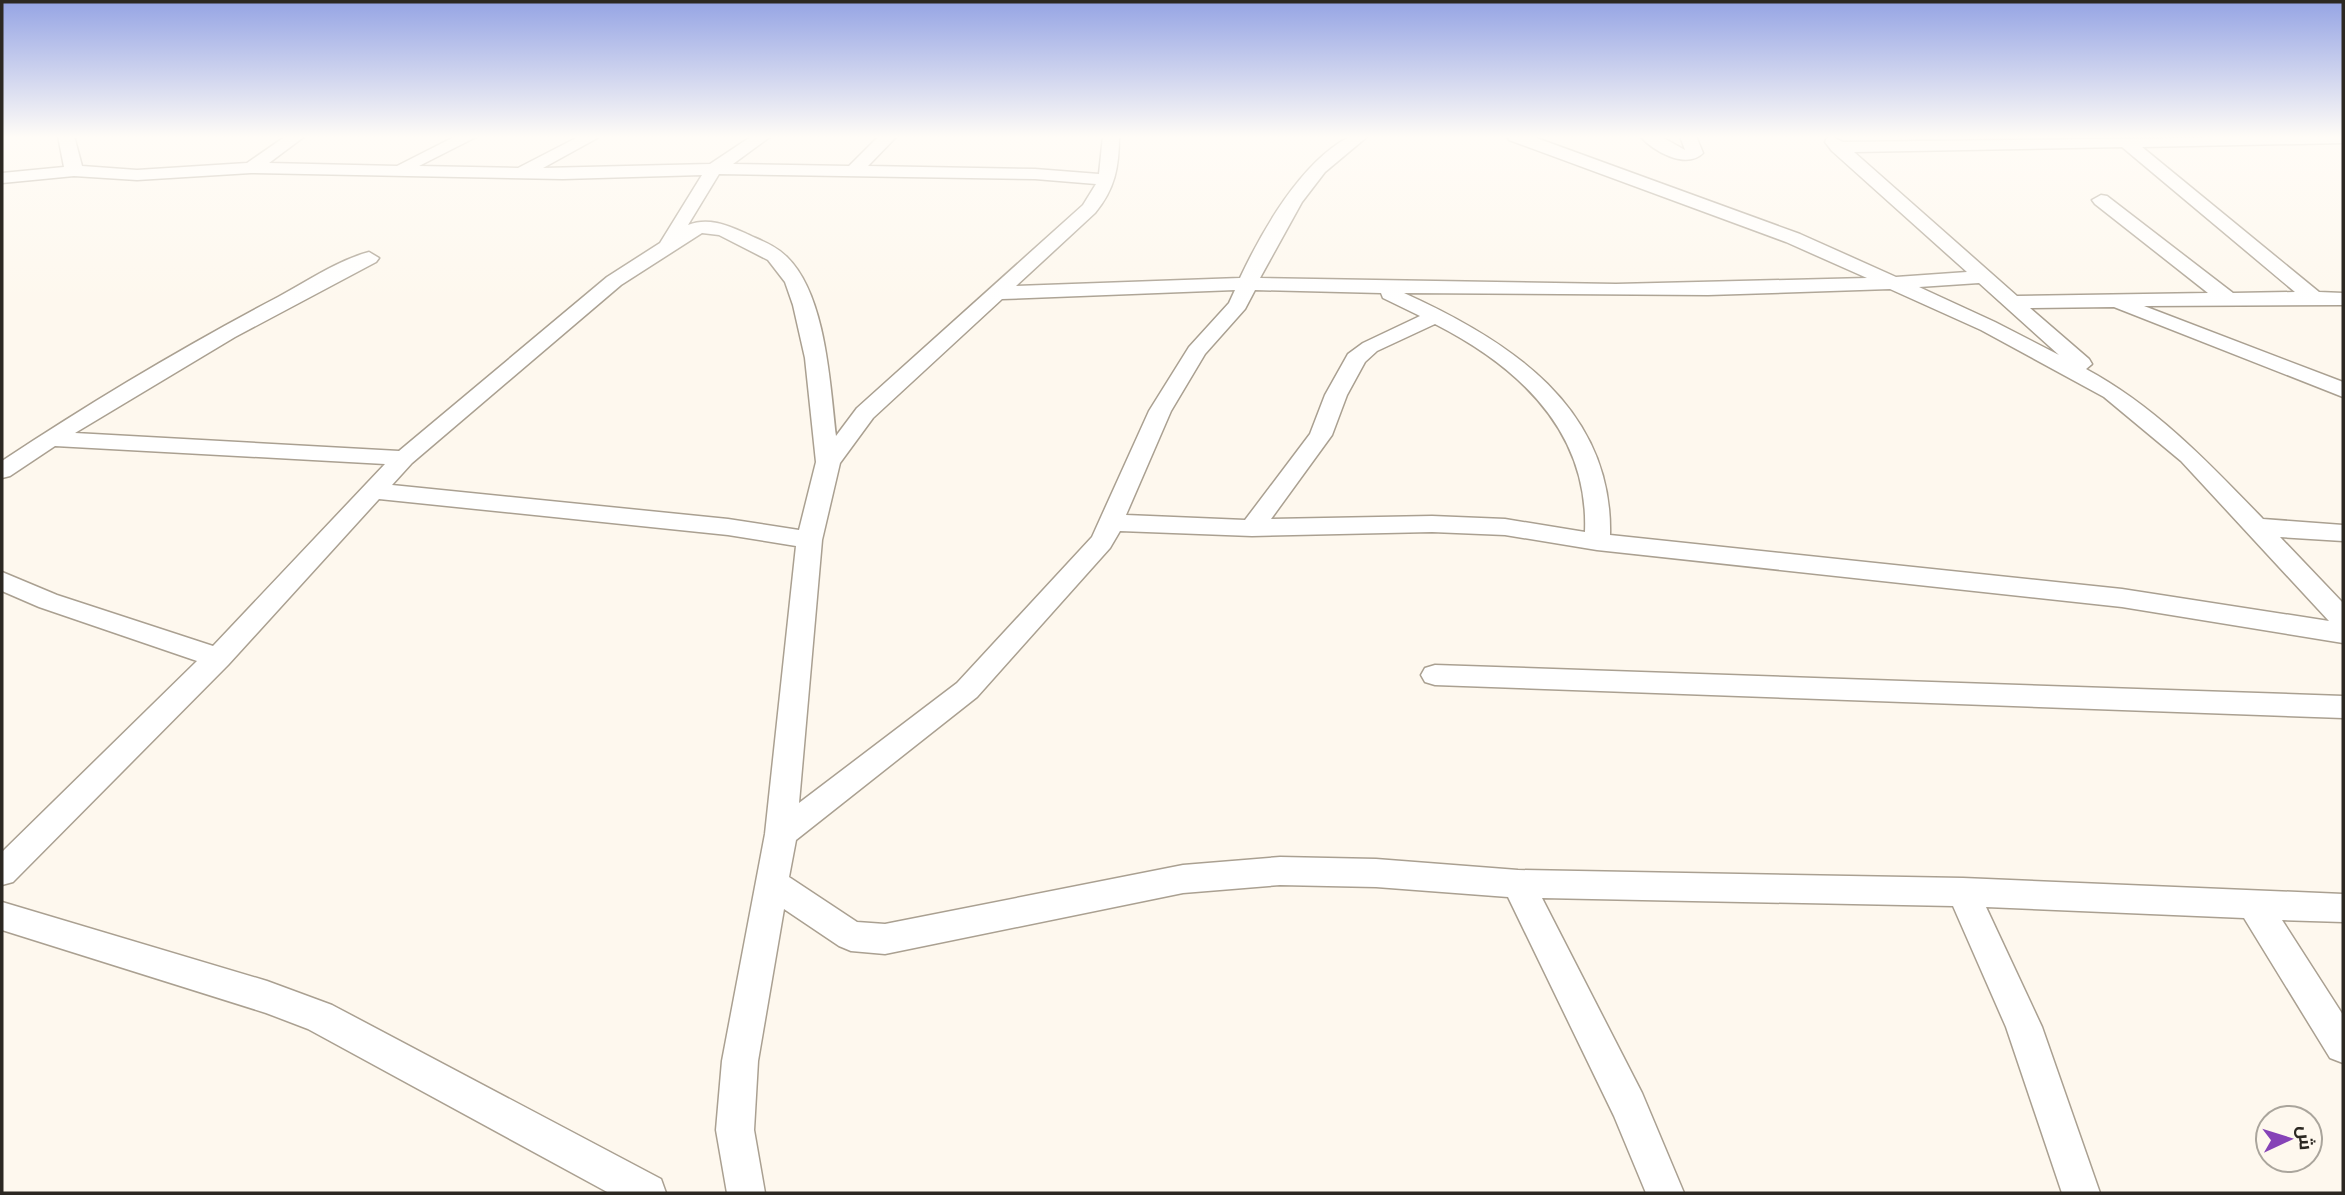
<svg xmlns="http://www.w3.org/2000/svg" width="2345" height="1195" viewBox="0 0 2345 1195" font-family="Spectral,Cairo,serif">
  <style>
    .lines { fill: none; stroke-linecap: round; stroke-linejoin: round }
    .minor-casing { stroke: #aaa091; stroke-width: 3 }
    .minor { fill: #fff; fill-rule: evenodd }
  </style>
  <rect width="100%" height="100%" fill="#fef8ee"/>
  <g class="lines">
    <g class="minor-casing">
      <path id="minor" d="M58 136H74L82 166 137 170 247 163 286 136H305L269 163 397 166 456 136H478L419 166 518 168 580 136H601L543 168 710 164 752 136H771L733 164 849 166 879 136H897L868 166 1035 169 1099 174 1103 136H1119C1119 167 1115 189 1095 213L1016 286 1240 278C1262 231 1300 164 1347 138 1353 135 1361 136 1368 136L1325 172 1302 202 1260 278 1616 284 1867 278 1786 242 1509 140 1507 136H1531L1800 234 1896 277 1967 272 1832 151 1825 142 1827 138 1833 137 1843 142 2343 136V143L2142 147 2319 292 2343 293V305L2144 306 2343 382V397L2114 307 2030 308 2089 359 2092 364 2086 369C2155 406 2209 463 2263 519L2343 525V541L2280 537 2343 603V643L2122 607 1597 550 1505 535 1432 532 1252 536 1120 531 1110 548 977 697 796 840 789 877 857 922 885 924 1183 865 1280 857 1376 859 1518 870 1963 878 2343 894V922L2282 920 2343 1015V1063L2330 1058 2244 918 1986 907 2042 1027 2100 1193H2062L2006 1027 1953 906 1542 898 1642 1093 1684 1193H1646L1614 1116 1508 897 1376 887 1280 885 1183 893 885 954 851 951 839 946 784 909 758 1061 754 1130 765 1193H727L716 1130 722 1061 765 834 796 546 728 535 379 499 228 665 13 882 2 885V852L197 661 39 607 2 591V572L57 595 213 646 385 464 55 446 10 476 2 478V461C91 402 183 347 278 297 306 282 338 260 369 252L379 258 376 262 235 337 75 433 399 451 607 277 660 243 702 175 563 179 251 173 137 180 74 176 2 183V173L64 167ZM2122 147 2295 292 2233 293 2107 196 2101 195 2092 200 2095 204 2208 293 2017 296 1854 152ZM719 174 1035 179 1096 184 1083 205 857 408 836 436C830 384 826 295 787 257 775 245 759 240 745 233 727 225 708 217 688 225ZM702 233 719 235 768 260 785 282 793 305 805 358 816 462 799 530 728 519 392 485 412 463 621 285ZM1979 283 2059 355 1995 322 1919 287ZM1890 289 1981 330 2104 397 2181 461 2329 621 2122 589 1610 535C1613 407 1508 340 1404 293L1708 295ZM1235 290 1229 303 1189 347 1149 411 1092 537 957 683 799 803 822 540 840 463 873 418 1002 299ZM1255 290 1381 293 1383 298 1420 316 1363 343 1348 354 1325 395 1310 434 1245 520 1126 515 1171 411 1205 354 1245 309ZM1435 324C1519 367 1589 431 1585 532L1505 519 1432 516 1271 519 1332 435 1347 395 1365 362 1377 351Z
        M1640 136H1660L1685 150 1680 136H1696L1703 153C1686 170 1653 151 1640 136Z
        M1435 665 2343 696V718L1435 685 1425 682 1421 675 1425 668Z
        M2 902 267 981 332 1005 661 1179 666 1193H609L308 1029 266 1013 2 930Z"/>
    </g>
    <use href="#minor" class="minor"/>
  </g>
  <linearGradient id="sky" x2="0" y2="1"><stop stop-color="#95a4e4"/><stop offset="0.45" stop-color="#fffcf7"/><stop offset="1" stop-color="#fffcf7" stop-opacity="0"/></linearGradient>
  <rect width="2345" height="304" fill="url(#sky)"/>
  <rect width="2345" height="1195" fill="none" stroke="#2c2822" stroke-width="7"/>
  <g transform="translate(2289 1139) rotate(86)"><circle r="33" fill="#fef8ee" stroke="#aaa59c" stroke-width="2"/>
  <path d="M0-5L12 26L0 18L-12 26Z" fill="#8643b7"/>
  <text y="-10" font-size="19" font-weight="bold" text-anchor="middle" fill="#2c2822">ش</text>
  </g>
</svg>
